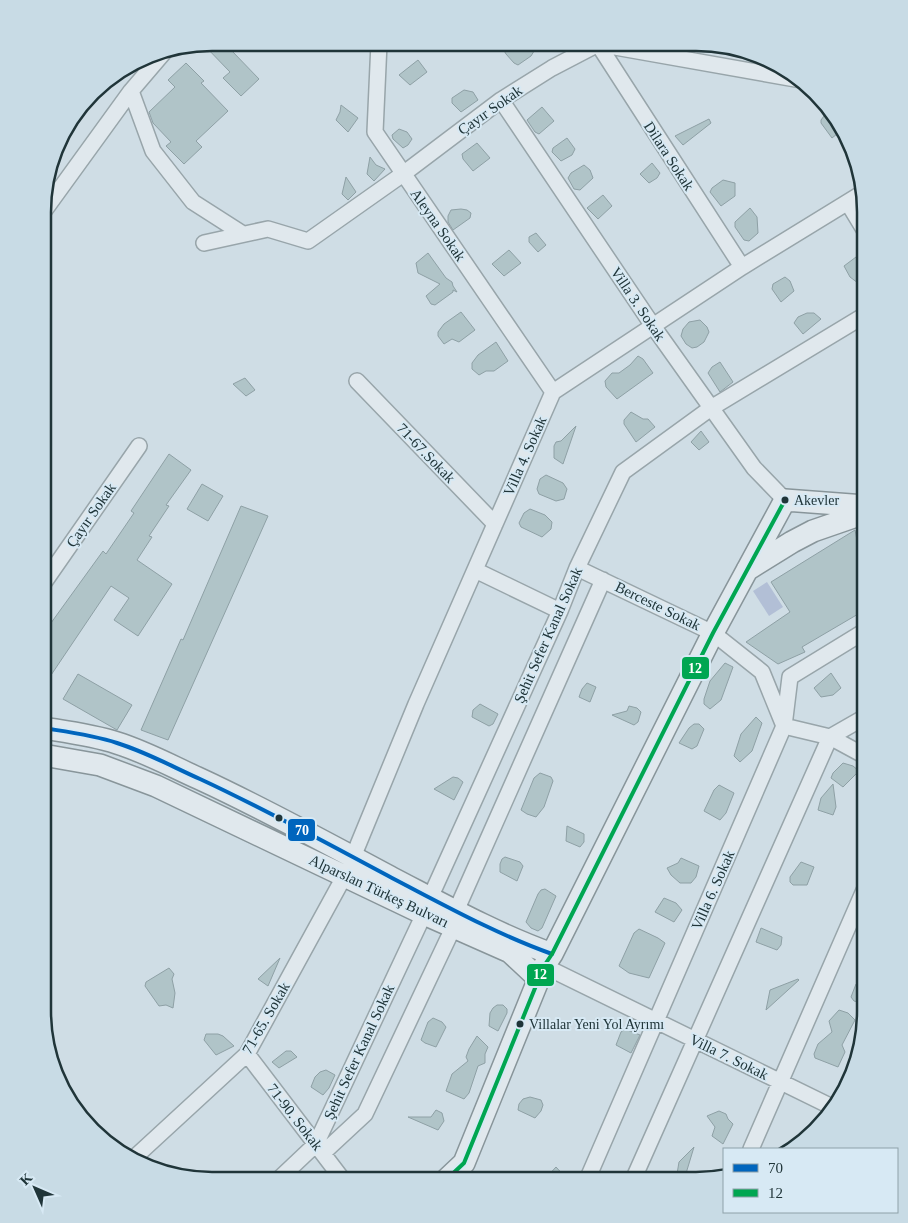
<svg xmlns="http://www.w3.org/2000/svg" width="908" height="1223" viewBox="0 0 908 1223" font-family="'Times New Roman',serif">
  <style>
    .green { fill: #b2bfd6 }
    .building { fill: #b0c4c8; stroke: #8ea0a5 }
    .lines { fill: none; stroke-linecap: round; stroke-linejoin: round }
    .street-casing { stroke: #98a5aa; stroke-width: 18 }
    .secondary-casing { stroke: #88959a; stroke-width: 24 }
    .street { stroke: #e0e8ed; stroke-width: 15 }
    .secondary { stroke: #e0e8ed; stroke-width: 21 }
    .bus-1-casing { stroke: #d7e9f4; stroke-width: 8 }
    .bus-2-casing { stroke: #d7e9f4; stroke-width: 8 }
    .bus-1 { stroke: #0065bd; stroke-width: 4 }
    .bus-2 { stroke: #00a651; stroke-width: 4 }
    .bus-dot { fill: #203539; stroke: #d7e9f4; stroke-width: 2 }
    .labels { text-anchor: middle; dominant-baseline: central; stroke-width: 4; stroke-linejoin: round; paint-order: stroke }
    .bus-label { font-size: 14px; fill: #203539; stroke: #d7e9f4; text-anchor: start }
    .street-label { font-size: 15px; fill: #203539; stroke: #d7e9f4 }
    .rim { fill: none; stroke: #203539; stroke-width: 2.5 }
    .line-badge { stroke: #d7e9f4; stroke-width: 2 }
    .badge-label { font-size: 14px; text-anchor: middle; font-weight: bold; fill: #fff }
  </style>
  <rect width="100%" height="100%" fill="#cfdde5"/>
  <path class="green" d="M767 582 783 607 769 616 753 591Z"/>
  <path class="building" d="M212 42 240 43 232 51 259 79 241 96 223 78 230 72 203 44Z
    M519 43H539L531 56 518 65 514 63 506 54 500 44 513 48Z
    M418 60 427 72 410 85 399 75Z
    M186 63 204 81 201 83 228 111 196 141 202 147 184 164 166 146 171 142 153 123 149 112 175 87 168 80Z
    M464 90 473 92 478 100 461 112 452 103V98Z
    M341 105 358 118 348 132 336 120 340 112Z
    M542 107 554 121 539 134 535 132 527 120Z
    M827 112 842 130 832 138 821 123V120Z
    M709 119 711 123 683 145 675 136Z
    M399 129 407 132 412 139 408 145 403 148 393 139 392 135Z
    M567 138 575 149 572 155 561 161 552 152 553 148Z
    M477 143 490 158 473 171 463 159 462 154Z
    M370 157 376 165 385 169 374 181 367 174Z
    M652 163 660 173 657 178 649 183 640 174Z
    M584 165 590 170 593 178 580 190 574 189 568 178 571 173Z
    M346 177 356 192 348 200 342 194Z
    M723 180 735 183V196L721 206 710 192 712 188Z
    M603 195 612 206 598 219 587 208Z
    M750 208 757 217 758 233 749 241 744 240 735 227V222Z
    M461 209 467 210 471 213 470 218 453 230 448 222V216L451 210Z
    M536 233 546 245 538 252 529 242V237Z
    M509 250 521 263 504 276 492 264Z
    M428 253 446 278 452 282 453 286 457 292 453 290V292L435 305 431 304 426 296 440 284 418 273 416 263Z
    M860 254 865 262V278L858 283 850 277 844 266Z
    M785 277 790 281 794 291 781 302 772 289 773 284Z
    M461 312 475 330 459 342 452 339 444 344 438 336V332L444 324Z
    M807 313H814L821 319 803 334 794 323 798 317Z
    M700 320 707 327 709 332 704 342 697 347 692 348 686 344 681 336 683 329 689 322Z
    M496 342 508 361 494 371H486L479 375 472 369V363L478 355Z
    M638 356 643 359 653 373 617 399 606 387 605 381 612 373H619L630 365Z
    M720 362 733 382 720 392 708 373 712 367Z
    M245 378 255 390 246 396 233 384Z
    M631 412 643 419H648L655 427 636 442 624 424V420Z
    M576 426 563 464 554 458V446L556 442 561 441Z
    M701 431 709 442 699 450 691 442Z
    M169 454 191 470 166 505 169 506 149 536 152 537 137 560 172 584 138 636 114 620 129 598 111 586 43 687V634L103 551 106 554 134 513 131 511Z
    M546 475 563 483 567 489 564 499 556 501 539 494 537 489 540 479Z
    M202 484 223 496 208 521 187 509Z
    M241 506 268 516 168 740 141 730 181 639 183 640Z
    M530 509 545 515 552 522 551 529 542 537 521 527 519 523 524 513Z
    M855 530 865 582V610L802 647 805 652 778 664 746 642 790 612 771 582Z
    M725 663 733 667 721 700 710 709 704 704V699L710 681Z
    M831 673 841 688 833 695 821 697 814 688Z
    M78 674 132 705 117 730 63 699Z
    M587 683 596 687 590 702 579 697 582 689Z
    M480 704 498 714 493 724 489 726 472 717 473 710Z
    M629 706 637 708 641 712 638 722 634 725 612 715 627 711Z
    M756 717 762 723 752 751 740 762 734 756 741 734Z
    M694 724H699L704 729 697 746 692 749 679 743 689 728Z
    M843 763 853 766 859 771 843 787 831 778 833 773Z
    M540 773 551 777 553 781 544 807 536 817 527 814 521 810 534 778Z
    M453 777 458 778 463 782 454 800 434 789Z
    M833 784 836 807 833 815 818 810 821 798Z
    M719 785 734 793 726 813 720 820 704 811 714 790Z
    M567 826 584 834V842L580 847 566 841Z
    M505 857 520 862 523 866 517 881 500 872V864L502 859Z
    M681 858 699 866 696 877 691 883H680L671 875 667 868 678 863Z
    M801 862 814 867 807 885H793L790 882V877Z
    M545 889 556 896 542 928 538 931 531 928 526 922 538 894 541 890Z
    M664 898 676 903 682 910 674 922 655 912Z
    M761 928 782 937 781 945 777 950 756 942Z
    M639 929 658 938 665 943 649 978 629 973 619 966 634 933Z
    M280 958 268 986 258 979Z
    M169 968 174 974 172 979 175 993 173 1008 166 1005 159 1006 145 986 146 982Z
    M865 977V996L862 1003 854 1001 851 997 856 984Z
    M798 979 799 980 766 1010 770 990Z
    M497 1005H503L507 1009V1013L498 1031 489 1026 490 1013 493 1008Z
    M839 1010 848 1013 855 1020 842 1045 845 1052 838 1067 815 1058 814 1054 818 1044 832 1032 829 1021Z
    M433 1018 442 1022 446 1027 436 1047 425 1043 421 1040 428 1022Z
    M625 1029 640 1035 631 1053 616 1045 621 1032Z
    M206 1034H218L223 1036 234 1046 216 1055 204 1040Z
    M477 1036 488 1047 485 1054V1063L478 1066 469 1093 464 1099 446 1091 452 1074 468 1061 466 1057 469 1049Z
    M286 1051H291L297 1057 279 1068 272 1062Z
    M326 1070 335 1075 329 1088 323 1095 311 1087 315 1077 320 1072Z
    M530 1097 541 1100 543 1105 541 1111 535 1118 518 1110 519 1104 523 1099Z
    M436 1110 442 1113 444 1121 438 1130 408 1117H431Z
    M719 1111 726 1114 728 1119 733 1124 723 1144 712 1136 715 1127 707 1116Z
    M694 1147 684 1180H676L679 1162Z
    M556 1167 568 1180H544Z"/>
  <g class="lines">
    <g class="street-casing">
      <path id="street" d="M379 43 375 132 553 392
        M598 44 742 267
        M131 91 153 151 193 202 243 234
        M501 100 653 326 754 468 785 500
        M848 203 865 231
        M44 211 131 91 166 50
        M204 243 268 229 308 241 403 174 501 100 552 68 598 44 801 80
        M357 381 495 524
        M577 568 713 633 762 672 784 726 830 737 865 756
        M475 570 560 611
        M43 584 139 446
        M353 857 416 704 553 392 742 267 861 194
        M430 898 560 611 577 568 623 472 711 408 865 315
        M456 911 603 580
        M544 966 834 1108
        M247 1054 343 1180
        M751 1149 865 888
        M323 1153 365 1114 454 926
        M134 1158 247 1054 345 875
        M279 1179 316 1144 424 914
        M587 1180 784 726 790 677 865 631
        M633 1180 830 737 865 717"/>
    </g>
    <g class="secondary-casing">
      <path id="secondary" d="M747 570 792 542 813 531 865 513
        M43 728C68 732 93 735 117 743 146 752 173 767 200 779 265 809 328 844 392 878 444 905 496 934 552 954
        M43 755 100 765 156 786 424 914 510 952 539 979
        M446 1180 464 1163 544 966 552 954 713 633 785 500 865 506"/>
    </g>
    <use href="#street" class="street"/>
    <use href="#secondary" class="secondary"/>
    <g class="bus-1-casing">
      <path id="bus-1" d="M43 728C68 732 93 735 117 743 146 752 173 767 200 779 265 809 328 844 392 878 444 905 496 934 552 954"/>
    </g>
    <g class="bus-2-casing">
      <path id="bus-2" d="M446 1180 464 1163 544 966 552 954 713 633 785 500"/>
    </g>
    <use href="#bus-1" class="bus-1"/>
    <use href="#bus-2" class="bus-2"/>
  </g>
  <g class="bus-dot">
    <circle cx="785" cy="500" r="4.5"/>
    <circle cx="279" cy="818" r="4.5"/>
    <circle cx="520" cy="1024" r="4.5"/>
  </g>
  <g class="labels">
    <g class="bus-label">
      <text x="794" y="500">Akevler</text>
      <text x="529" y="1024">Villalar Yeni Yol Ayrımı</text>
    </g>
    <g class="street-label">
      <text transform="translate(490 110) rotate(-35)">Çayır Sokak</text>
      <text transform="translate(669 156) rotate(57)">Dilara Sokak</text>
      <text transform="translate(438 225) rotate(55)">Aleyna Sokak</text>
      <text transform="translate(638 304) rotate(56)">Villa 3. Sokak</text>
      <text transform="translate(426 453) rotate(46)">71-67.Sokak</text>
      <text transform="translate(525 456) rotate(-66)">Villa 4. Sokak</text>
      <text transform="translate(91 515) rotate(-55)">Çayır Sokak</text>
      <text transform="translate(658 606) rotate(26)">Berceste Sokak</text>
      <text transform="translate(548 635) rotate(-66)">Şehit Sefer Kanal Sokak</text>
      <text transform="translate(713 890) rotate(-66)">Villa 6. Sokak</text>
      <text transform="translate(379 891) rotate(25)">Alparslan Türkeş Bulvarı</text>
      <text transform="translate(266 1018) rotate(-60)">71-65. Sokak</text>
      <text transform="translate(359 1052) rotate(-65)">Şehit Sefer Kanal Sokak</text>
      <text transform="translate(729 1057) rotate(26)">Villa 7. Sokak</text>
      <text transform="translate(295 1117) rotate(52)">71-90. Sokak</text>
    </g>
  </g>
  <path d="M0 0H908V1223H0ZM212 51H696A161 161 0 0 1 857 212V1011A161 161 0 0 1 696 1172H212A161 161 0 0 1 51 1011V212A161 161 0 0 1 212 51Z" fill="#c8dbe5" fill-rule="evenodd"/>
  <path class="rim" d="M212 51H696A161 161 0 0 1 857 212V1011A161 161 0 0 1 696 1172H212A161 161 0 0 1 51 1011V212A161 161 0 0 1 212 51Z"/>
  <g class="line-badge">
    <rect x="681" y="656" width="29" height="24" rx="5" fill="#00a651"/>
    <rect x="287" y="818" width="29" height="24" rx="5" fill="#0065bd"/>
    <rect x="526" y="963" width="29" height="24" rx="5" fill="#00a651"/>
  </g>
  <g class="badge-label">
    <text x="695" y="673">12</text>
    <text x="302" y="835">70</text>
    <text x="540" y="979">12</text>
  </g>
  <rect x="723" y="1148" width="175" height="65" fill="#d7e9f4" stroke="#8ea1a9"/>
  <rect x="733" y="1164" width="25" height="8" fill="#0065bd" stroke="#8ea1a9"/>
  <text x="768" y="1173" font-size="15" fill="#203539">70</text>
  <rect x="733" y="1189" width="25" height="8" fill="#00a651" stroke="#8ea1a9"/>
  <text x="768" y="1198" font-size="15" fill="#203539">12</text>
  <g transform="translate(35 1188) rotate(315)" stroke="#d7e9f4" stroke-width="4" paint-order="stroke">
  <path d="M0-4L9 19L0 12L-9 19Z" fill="#203539"/>
  <text y="-8" font-size="14" font-weight="bold" text-anchor="middle" fill="#203539">K</text>
  </g>
</svg>
